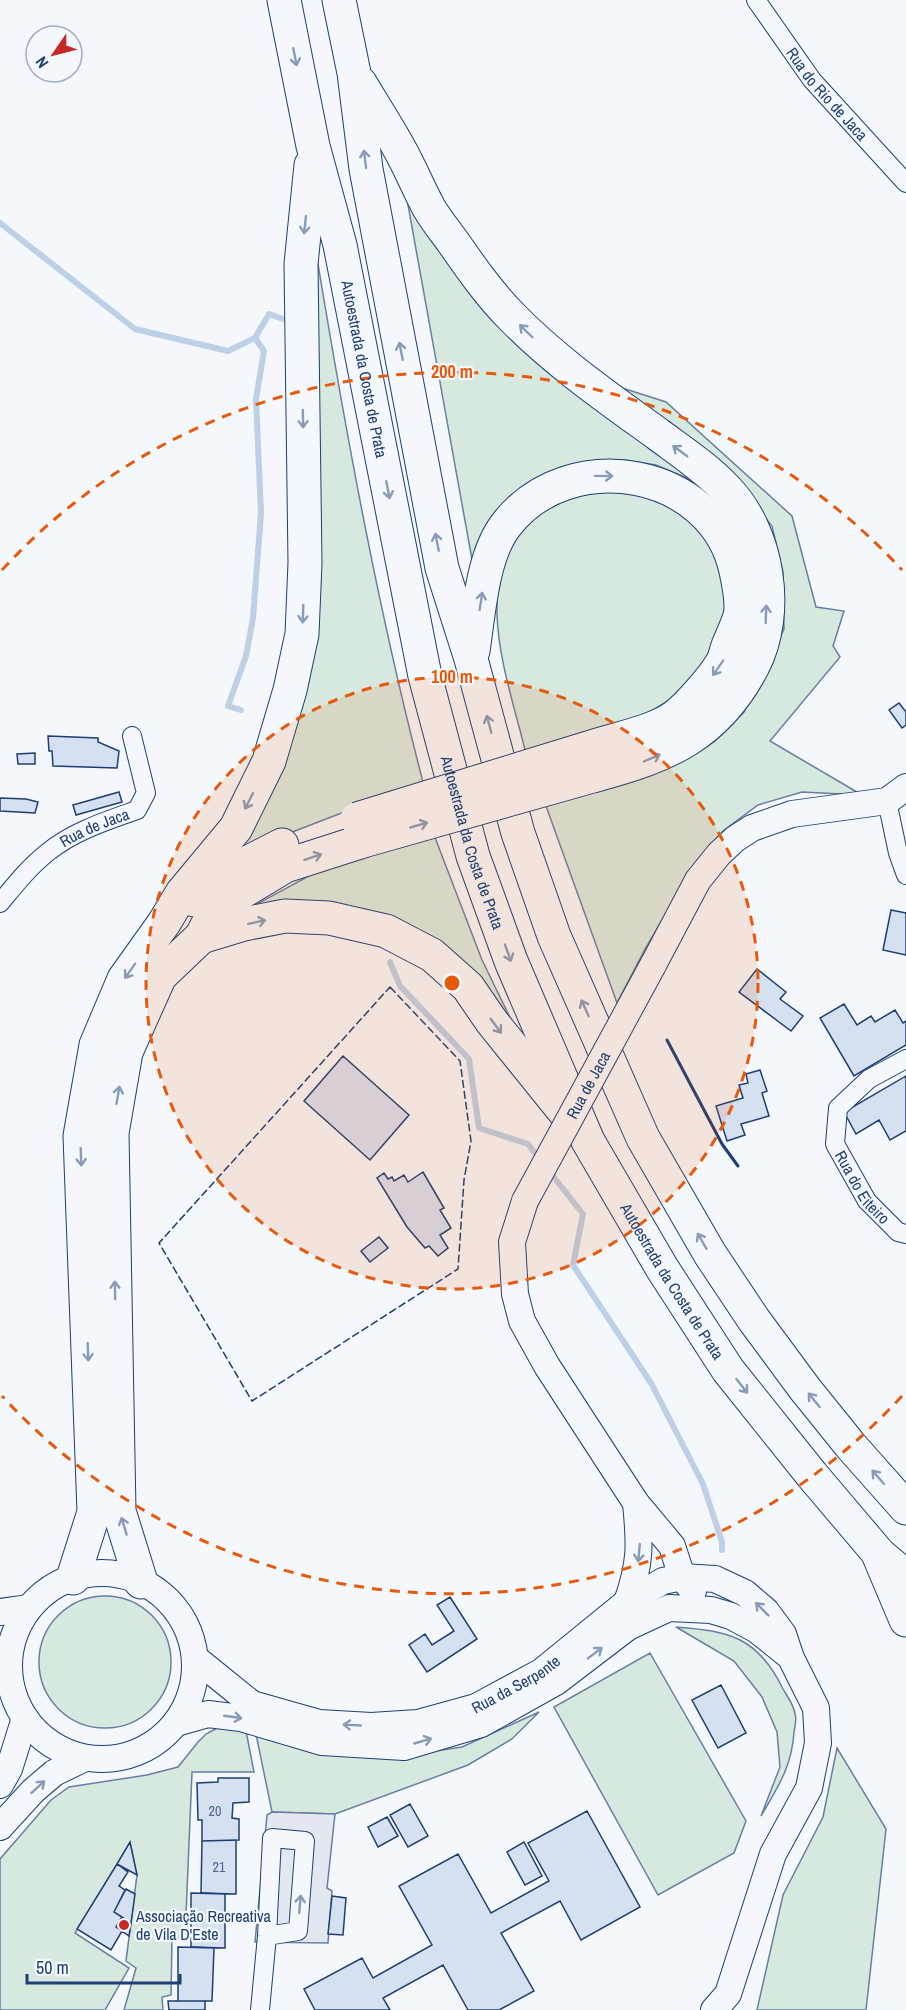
<svg xmlns="http://www.w3.org/2000/svg" width="906" height="2010" viewBox="0 0 906 2010" font-family="'Archivo Narrow',sans-serif">
  <style>
    .green { fill: #d7e8df; stroke: #687fa3; stroke-width: 1.5 }
    .parking { fill: #e3e8f0; stroke: #687fa3; stroke-width: 1.5 }
    .lines { fill: none; stroke-linecap: round; stroke-linejoin: round }
    .stream { stroke: #bed0e5; stroke-width: 6 }
    .building { fill: #d5e0f0; stroke: #1d3f73; stroke-width: 1.5 }
    .street-casing { stroke: #1d3f73; stroke-width: 20 }
    .secondary-casing { stroke: #1d3f73; stroke-width: 28 }
    .highway-casing { stroke: #1d3f73; stroke-width: 35 }
    .street { stroke: #f4f7fb; stroke-width: 18 }
    .secondary { stroke: #f4f7fb; stroke-width: 26 }
    .highway { stroke: #f4f7fb; stroke-width: 33 }
    .secondary-bridge-casing { stroke: #1d3f73; stroke-width: 28; stroke-linecap: butt }
    .highway-bridge-casing { stroke: #1d3f73; stroke-width: 35; stroke-linecap: butt }
    .secondary-bridge { stroke: #f4f7fb; stroke-width: 26 }
    .highway-bridge { stroke: #f4f7fb; stroke-width: 33 }
    .fence { stroke: #1d3f73; stroke-width: 1.5; stroke-dasharray: 8 3; stroke-linecap: butt }
    .wall { stroke: #1d3f73; stroke-width: 3 }
    .oneway { stroke: #889bb7 }
    .ring { fill: none; stroke: #e8590c; stroke-width: 3; stroke-dasharray: 10 8 }
    .poi-dot { fill: #c62828; stroke: #f4f7fb; stroke-width: 2 }
    .labels { text-anchor: middle; dominant-baseline: central; stroke-width: 4.5; stroke-linejoin: round; paint-order: stroke }
    .number-label { font-size: 14px; fill: #4b6792 }
    .street-label { font-size: 16px; fill: #1d3f73; stroke: #f4f7fb }
    .poi-label { font-size: 16px; fill: #1d3f73; stroke: #f4f7fb; text-anchor: start }
    .centre { fill: #e8590c; stroke: #f4f7fb; stroke-width: 3 }
    .ring-label { font-size: 18px; text-anchor: middle; font-weight: bold; fill: #e8590c; stroke: #f4f7fb; stroke-width: 4.5; stroke-linejoin: round; paint-order: stroke }
  </style>
  <rect width="100%" height="100%" fill="#f4f7fb"/>
  <path class="green" d="M406 194 694 481 656 465 625 460 597 462 473 565Z
    M318 264C347 439 379 614 424 786L339 814 269 841 208 879 288 746 314 269Z
    M616 386 666 402 792 516 816 607 844 611 833 646 840 657 770 741 862 795 802 792 758 805 723 831 697 861 645 949 617 1003 546 806 676 761 714 742 744 712 784 629 783 572 772 526 728 473Z
    M597 487 665 498 717 547 724 578 725 608 718 646 679 694 640 718 526 754C509 681 467 580 532 520 550 504 575 497 597 487Z
    M434 835 482 960 522 1042 422 934 237 915 318 871Z
    M39 1662a66 66 0 1 1 132 0a66 66 0 1 1-132 0Z
    M676 1627C729 1631 758 1637 783 1689 787 1696 794 1705 795 1714 797 1719 795 1726 794 1732 792 1766 778 1787 761 1816L780 1767 777 1732 762 1697 734 1661Z
    M650 1653 746 1821 734 1853 658 1895 554 1707Z
    M539 1712 512 1739 468 1765 335 1814 272 1812 256 1734 402 1756 462 1747Z
    M217 1728H230L246 1731 254 1772H192L185 1938 172 1939 171 1995 162 1997 163 2010H124L136 1968 126 1961 137 1875 130 1843 75 1933 129 1968 105 2010H0V1859L51 1800 69 1787 147 1775 178 1767 198 1742 206 1734Z
    M837 1748 886 1829 866 2010H757L783 1895 823 1817Z"/>
  <path class="parking" d="M272 1812 335 1814 327 1888 332 1891 328 1943 255 1942 267 1815Z"/>
  <g class="lines">
    <path class="stream" d="M0 223 135 329 228 351 255 338 269 314 283 319
      M241 710 228 706 246 656 253 618 261 513 256 399 264 351 255 338
      M390 962 400 986 469 1059 479 1128 528 1144 540 1160
      M548 1170 583 1214 573 1265 651 1383 703 1484 722 1542V1550"/>
  </g>
  <path class="building" d="M899 703 906 712V725L902 728 889 710Z
    M48 736 98 738V742L119 751 117 768 53 766 52 751H49Z
    M35 753V764H18L17 754Z
    M119 792 122 802 76 815 73 805Z
    M0 798 26 799 38 802 35 813 0 811Z
    M891 910 906 913V955L883 950Z
    M757 969 786 992 780 999 803 1016 791 1031 739 992Z
    M844 1004 857 1025 871 1016 875 1022 895 1010 903 1023 906 1021V1045L854 1076 820 1018Z
    M343 1056 409 1115 370 1160 304 1101Z
    M760 1070 767 1091 762 1093 769 1116 741 1124 745 1135 727 1141 716 1106 743 1098 739 1085 748 1083 746 1074Z
    M906 1076V1131L890 1140 879 1120 856 1134 844 1112Z
    M423 1172 444 1208 440 1210 451 1228 440 1235 448 1248 438 1256 429 1246 425 1248 407 1227 377 1178 384 1173 388 1179 392 1177 394 1181 404 1175 408 1182Z
    M379 1237 388 1248 370 1262 361 1251Z
    M450 1597 477 1639 427 1672 409 1645 425 1634 432 1645 454 1631 437 1605Z
    M721 1685 746 1733 718 1748 692 1700Z
    M218 1778H249V1802L233 1803 232 1818 239 1819V1840L202 1841V1820H198L197 1783 218 1782Z
    M410 1804 428 1836 408 1847 390 1815Z
    M587 1811 640 1907 581 1940 560 1901 501 1933 534 1991 499 2010H468L443 1965 383 1998 390 2010H315L304 1989 362 1958 373 1978 432 1945 399 1886 458 1854 491 1913 549 1881 528 1843Z
    M387 1817 398 1836 378 1847 368 1827Z
    M236 1840V1894L201 1893 202 1841Z
    M130 1842 137 1875 117 1864Z
    M524 1842 542 1876 525 1885 507 1852Z
    M117 1864 128 1872 119 1886 125 1890 114 1912 122 1917 116 1927 122 1931 111 1950 77 1929Z
    M126 1889 135 1894 131 1923 114 1912Z
    M191 1893 225 1894V1948L191 1947Z
    M332 1896 346 1898 343 1935 328 1934Z
    M122 1917 131 1923 129 1936 116 1927Z
    M178 1947 214 1948 212 2001H178Z
    M168 2001H205V2010H169Z"/>
  <g class="lines">
    <g class="street-casing">
      <g id="street">
        <path id="s1" d="M756 0 812 80 906 183"/>
        <path d="M887 801 898 853 906 875"/>
        <path id="s2" d="M0 903C15 885 29 867 48 852 74 831 106 821 137 810L146 793 132 736"/>
        <path id="s3" d="M906 1059 869 1079 838 1108 835 1144 867 1201 898 1232 906 1234"/>
        <path d="M260 2010 267 1936 272 1838 305 1841 298 1931 267 1936"/>
      </g>
    </g>
    <g class="secondary-casing">
      <g id="secondary">
        <path d="M653 965 698 880 719 854 735 839 752 828 792 814 887 801 906 787"/>
        <path d="M525 1201 512 1242 515 1294 522 1321 547 1366 636 1503 672 1546 682 1577 693 1591"/>
        <circle cx="102" cy="1666" r="93"/>
        <path d="M627 1602C641 1563 640 1544 636 1503"/>
        <path d="M0 1612 29 1608"/>
        <path id="s4" d="M195 1658 252 1704 319 1723 371 1726 418 1723 476 1707 541 1672 627 1602 663 1581 682 1577 715 1579 745 1593 766 1611 783 1634 791 1658 816 1708 818 1743 809 1788 773 1854 728 1994 714 2010"/>
        <path d="M176 1723 208 1714 241 1718 322 1742 404 1747 481 1724 556 1682 628 1627 669 1608 711 1610 731 1616 757 1630 787 1654"/>
        <path d="M0 1785 9 1769 25 1718"/>
        <path d="M0 1827 33 1791 54 1773 85 1758"/>
      </g>
    </g>
    <g class="highway-casing">
      <g id="highway">
        <path id="s5" d="M284 0 313 146 340 245 425 676 473 856 511 961 588 1141 662 1268 728 1370 812 1475 879 1554 906 1577"/>
        <path d="M339 0 354 73 366 169 442 568 471 659 518 833 554 936 643 1138 710 1254 754 1320 805 1389 851 1446 906 1508"/>
        <path d="M360 83C373 105 387 126 399 148 410 167 418 188 429 208 436 220 445 231 453 242 471 268 490 295 512 317 556 362 608 398 659 435 682 452 706 468 726 489 768 532 781 612 753 666 717 735 668 756 596 775"/>
        <path d="M473 651C479 612 482 556 506 525 569 443 714 468 736 571 739 585 743 603 740 616 737 626 732 636 728 646 726 651 725 658 722 663 713 678 685 711 670 720 646 734 614 739 588 748"/>
        <path d="M194 900 235 869 282 845"/>
        <path d="M201 937 244 924 285 916 329 918 386 931 432 955 468 987 492 1022 563 1110"/>
        <path d="M879 1556 906 1620"/>
        <path d="M73 1578 94 1512 80 1136 96 1045 124 979 164 923 182 893 236 828 269 761 290 690 302 634 305 563 301 264 311 165"/>
        <path d="M141 1582 119 1511 112 1133 126 1052 160 976 201 937 217 907 285 866 363 841"/>
      </g>
    </g>
    <use href="#street" class="street"/>
    <use href="#secondary" class="secondary"/>
    <use href="#highway" class="highway"/>
    <g class="secondary-bridge-casing">
      <g id="secondary-bridge">
        <path id="s6" d="M525 1201 653 965"/>
      </g>
    </g>
    <g class="highway-bridge-casing">
      <path id="highway-bridge" d="M357 819 588 748
        M363 841 596 775"/>
    </g>
    <use href="#secondary-bridge" class="secondary-bridge"/>
    <use href="#highway-bridge" class="highway-bridge"/>
    <path class="fence" d="M390 987 460 1061 471 1141 464 1180 458 1269 252 1401 159 1243Z"/>
    <path class="wall" d="M667 1040 722 1144 738 1166"/>
  </g>
  <defs><path id="oneway-shaft" d="M-6 0H5M1.5-3L5.5 0L1.5 3" fill="none" stroke-width="1.6" stroke-linecap="round" stroke-linejoin="round" transform="scale(1.5)"/></defs>
  <g class="oneway">
    <use href="#oneway-shaft" transform="translate(295 57) rotate(79)"/>
    <use href="#oneway-shaft" transform="translate(365 159) rotate(-97)"/>
    <use href="#oneway-shaft" transform="translate(305 225) rotate(96)"/>
    <use href="#oneway-shaft" transform="translate(526 331) rotate(-136)"/>
    <use href="#oneway-shaft" transform="translate(401 351) rotate(-101)"/>
    <use href="#oneway-shaft" transform="translate(303 419) rotate(89)"/>
    <use href="#oneway-shaft" transform="translate(680 451) rotate(-144)"/>
    <use href="#oneway-shaft" transform="translate(604 476) rotate(1)"/>
    <use href="#oneway-shaft" transform="translate(388 490) rotate(79)"/>
    <use href="#oneway-shaft" transform="translate(437 542) rotate(-101)"/>
    <use href="#oneway-shaft" transform="translate(481 601) rotate(-81)"/>
    <use href="#oneway-shaft" transform="translate(303 614) rotate(92)"/>
    <use href="#oneway-shaft" transform="translate(766 614) rotate(-88)"/>
    <use href="#oneway-shaft" transform="translate(718 668) rotate(125)"/>
    <use href="#oneway-shaft" transform="translate(489 724) rotate(-105)"/>
    <use href="#oneway-shaft" transform="translate(652 758) rotate(-23)"/>
    <use href="#oneway-shaft" transform="translate(249 801) rotate(117)"/>
    <use href="#oneway-shaft" transform="translate(419 825) rotate(-16)"/>
    <use href="#oneway-shaft" transform="translate(313 857) rotate(-18)"/>
    <use href="#oneway-shaft" transform="translate(257 922) rotate(-12)"/>
    <use href="#oneway-shaft" transform="translate(508 953) rotate(70)"/>
    <use href="#oneway-shaft" transform="translate(130 971) rotate(125)"/>
    <use href="#oneway-shaft" transform="translate(585 1008) rotate(-114)"/>
    <use href="#oneway-shaft" transform="translate(496 1026) rotate(53)"/>
    <use href="#oneway-shaft" transform="translate(118 1095) rotate(-80)"/>
    <use href="#oneway-shaft" transform="translate(81 1157) rotate(88)"/>
    <use href="#oneway-shaft" transform="translate(702 1241) rotate(-120)"/>
    <use href="#oneway-shaft" transform="translate(115 1290) rotate(-91)"/>
    <use href="#oneway-shaft" transform="translate(88 1352) rotate(88)"/>
    <use href="#oneway-shaft" transform="translate(742 1386) rotate(52)"/>
    <use href="#oneway-shaft" transform="translate(814 1400) rotate(-129)"/>
    <use href="#oneway-shaft" transform="translate(878 1477) rotate(-131)"/>
    <use href="#oneway-shaft" transform="translate(124 1526) rotate(-107)"/>
    <use href="#oneway-shaft" transform="translate(639 1553) rotate(95)"/>
    <use href="#oneway-shaft" transform="translate(762 1609) rotate(-135)"/>
    <use href="#oneway-shaft" transform="translate(595 1653) rotate(-37)"/>
    <use href="#oneway-shaft" transform="translate(233 1717) rotate(8)"/>
    <use href="#oneway-shaft" transform="translate(352 1725) rotate(-177)"/>
    <use href="#oneway-shaft" transform="translate(423 1741) rotate(-16)"/>
    <use href="#oneway-shaft" transform="translate(38 1787) rotate(-42)"/>
    <use href="#oneway-shaft" transform="translate(300 1904) rotate(-85)"/>
  </g>
  <circle cx="452" cy="983" r="306" fill="#e8590c" fill-opacity=".12"/>
  <g class="ring">
    <circle cx="452" cy="983" r="306"/>
    <path d="M902 1396A611 611 0 0 1 2 1396M2 570A611 611 0 0 1 902 570"/>
  </g>
  <circle class="poi-dot" cx="124" cy="1925" r="6"/>
  <g class="labels">
    <g class="number-label">
      <text x="215" y="1811">20</text>
      <text x="219" y="1867">21</text>
    </g>
    <g class="street-label">
      <text stroke="none"><textPath href="#s1" startOffset="118">Rua do Rio de Jaca</textPath></text>
      <text stroke="none"><textPath href="#s5" startOffset="378">Autoestrada da Costa de Prata</textPath></text>
      <text stroke="none"><textPath href="#s2" startOffset="123">Rua de Jaca</textPath></text>
      <text stroke="none"><textPath href="#s5" startOffset="864">Autoestrada da Costa de Prata</textPath></text>
      <text stroke="none"><textPath href="#s6" startOffset="132">Rua de Jaca</textPath></text>
      <text stroke="none"><textPath href="#s3" startOffset="172">Rua do Eiteiro</textPath></text>
      <text stroke="none"><textPath href="#s5" startOffset="1348">Autoestrada da Costa de Prata</textPath></text>
      <text stroke="none"><textPath href="#s4" startOffset="348">Rua da Serpente</textPath></text>
    </g>
    <g class="poi-label">
      <text x="136" y="1916">Associação Recreativa<tspan x="136" dy="18">de Vila D'Este</tspan></text>
    </g>
  </g>
  <circle cx="452" cy="983" r="9" class="centre"/>
  <g class="ring-label">
    <text x="452" y="378">200 m</text>
    <text x="452" y="683">100 m</text>
  </g>
  <g transform="translate(54 54) rotate(235)"><circle r="28" fill="#f4f7fb" stroke="#9eadc5" stroke-width="1.5"/>
  <path d="M0-4.5L10 22L0 15L-10 22Z" fill="#c62828"/>
  <text y="-9" font-size="16" font-weight="bold" text-anchor="middle" fill="#1d3f73">N</text>
  </g>
  <path d="M27 1974v9h153v-9" fill="none" stroke="#1d3f73" stroke-width="3"/>
  <text x="36" y="1974" font-size="18" fill="#1d3f73" stroke="#f4f7fb" stroke-width="4.5" paint-order="stroke">50 m</text>
</svg>
